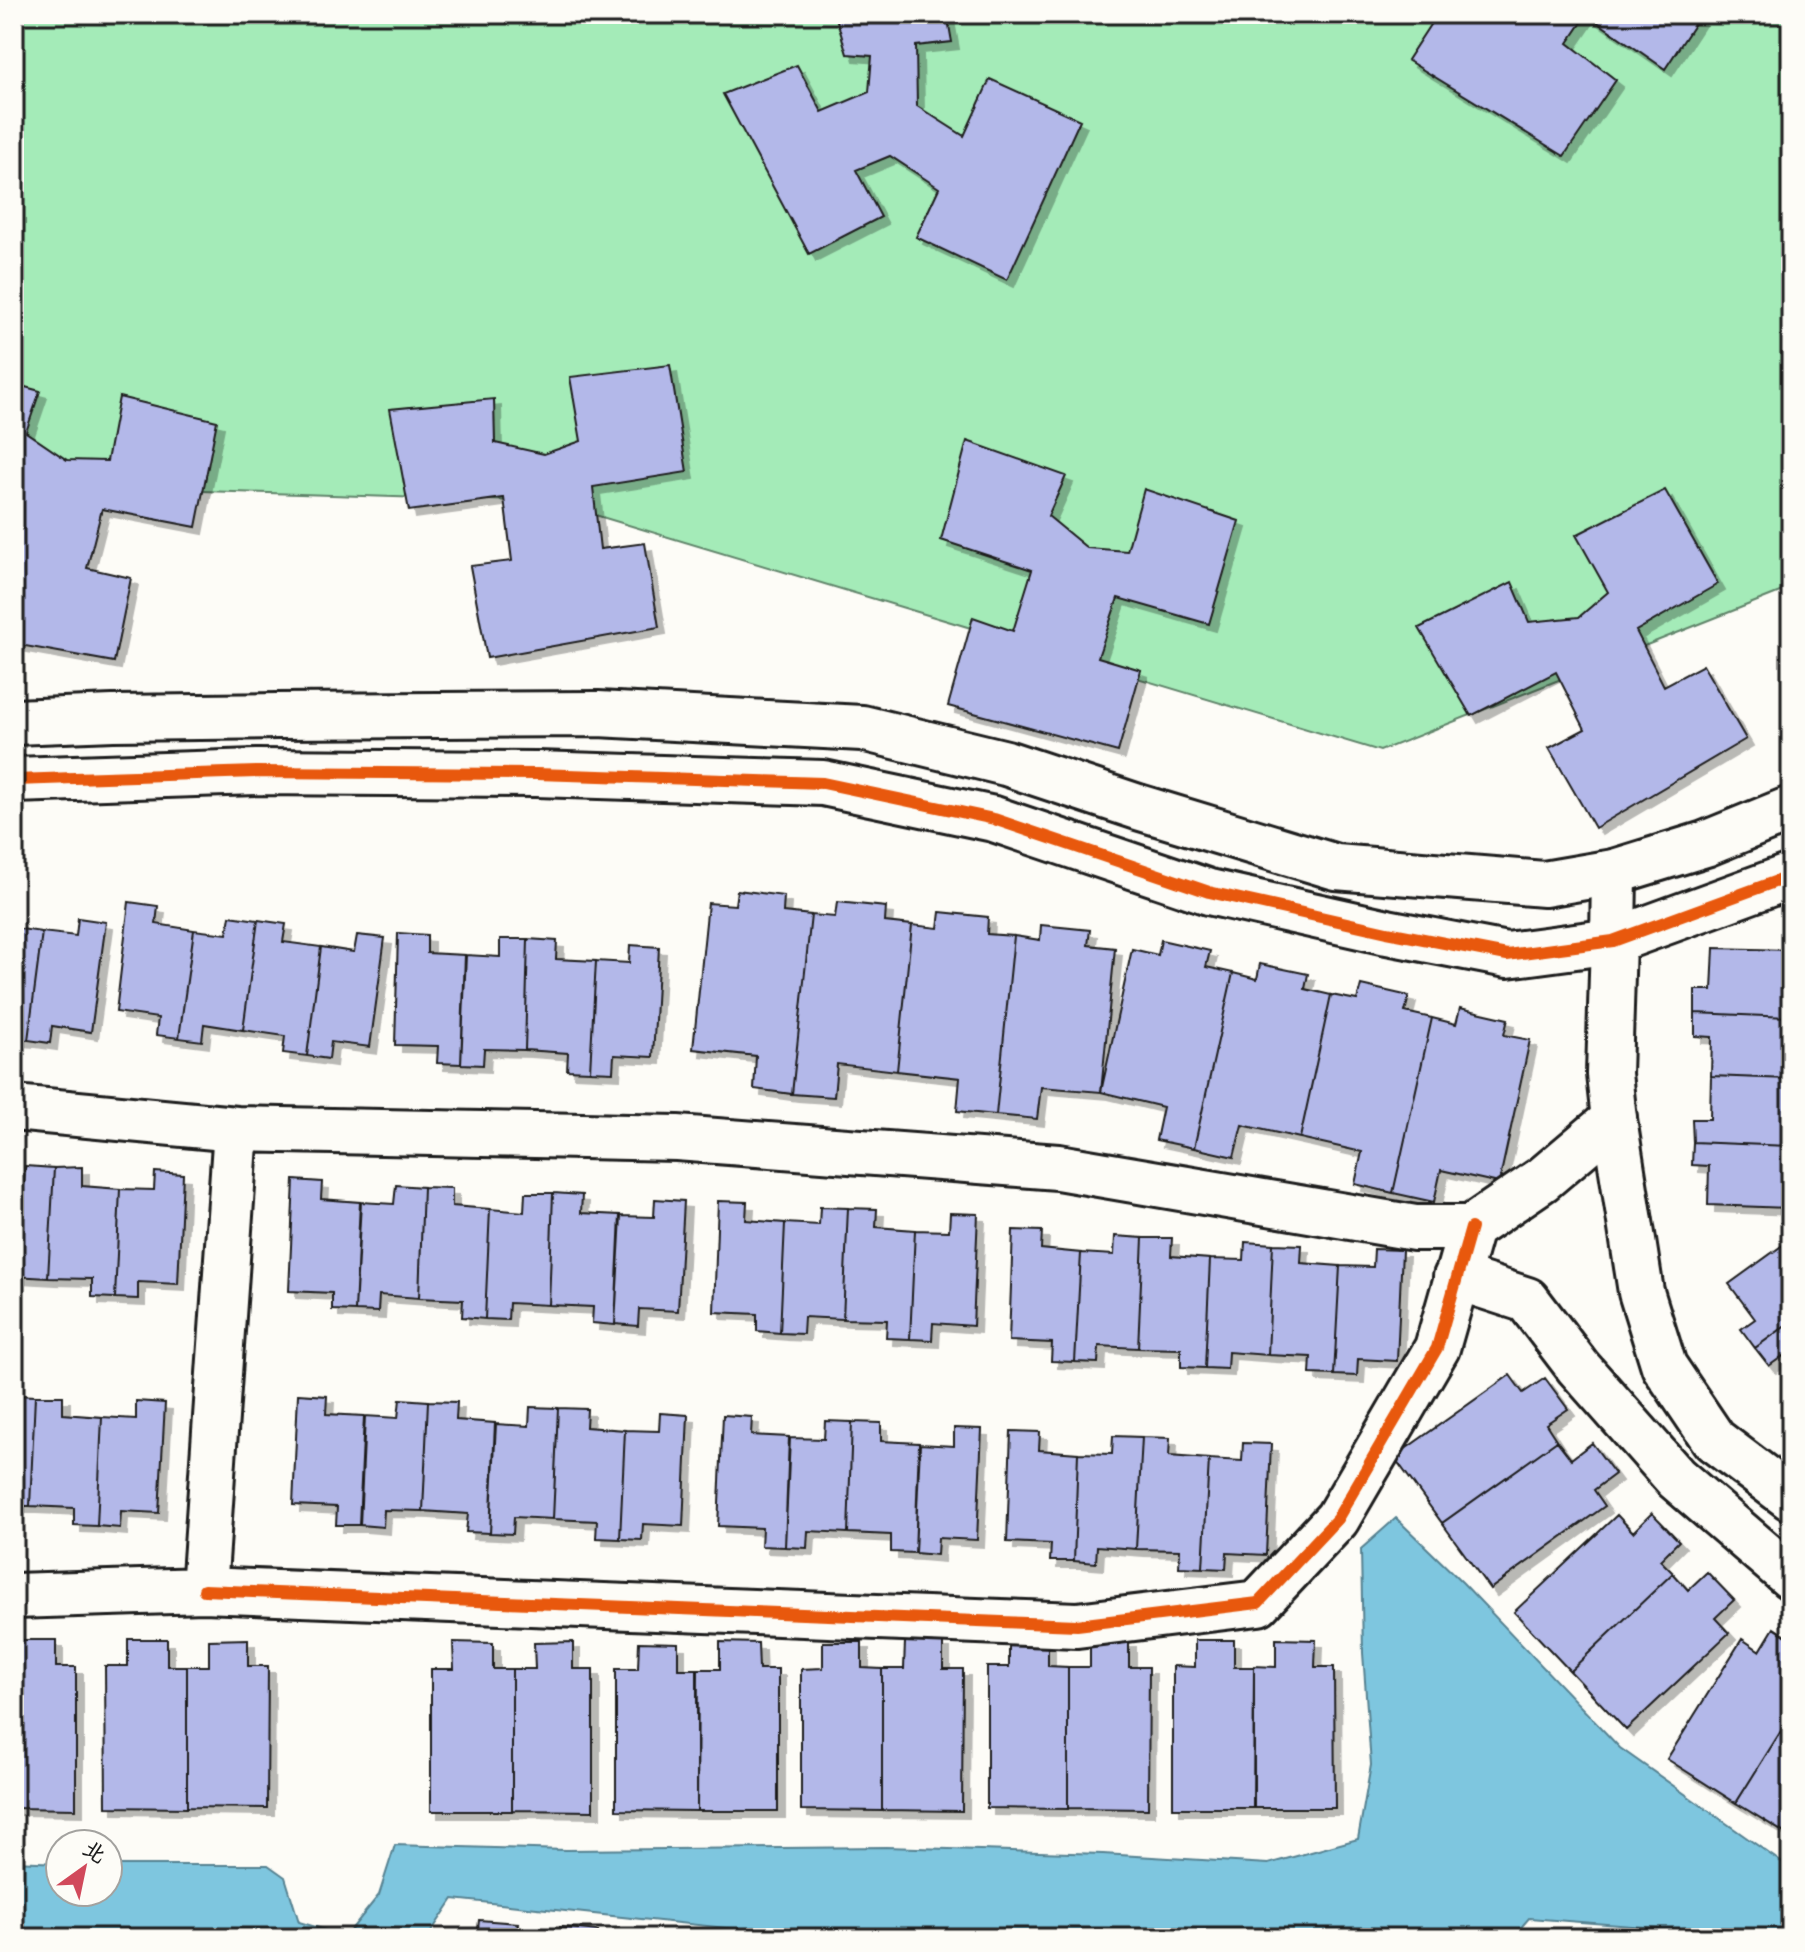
<svg xmlns="http://www.w3.org/2000/svg" width="1805" height="1952" viewBox="0 0 1805 1952" font-family="Mali,'LXGW WenKai TC',sans-serif">
  <style>
    .green { fill: #a4ebb8; stroke: #60846a; stroke-width: 2 }
    .water { fill: #7ec6df; stroke: #578291; stroke-width: 2 }
    .building { fill: #b3b8e9; stroke: #1c1c1c; stroke-width: 2; filter: url(#shadow) }
    .lines { fill: none; stroke-linecap: round; stroke-linejoin: round }
    .street-casing { stroke: #1c1c1c; stroke-width: 50 }
    .secondary-casing { stroke: #1c1c1c; stroke-width: 50 }
    .street { stroke: #fdfcf7; stroke-width: 44 }
    .secondary { stroke: #fdfcf7; stroke-width: 44 }
    .cycleway-casing { stroke: #fdfcf7; stroke-width: 17 }
    .cycleway { stroke: #e8590c; stroke-width: 12 }
  </style>
  <defs>
    <filter id="shadow"><feDropShadow dx="7" dy="7" stdDeviation="0" flood-color="#0004"/></filter>
  </defs>
  <rect width="100%" height="100%" fill="#fdfcf7"/>
  <filter id="ink" filterUnits="userSpaceOnUse"><feTurbulence type="fractalNoise" baseFrequency=".0125" numOctaves="2"/><feDisplacementMap in="SourceGraphic" scale="16" xChannelSelector="R" yChannelSelector="G"/><feConvolveMatrix kernelMatrix="1 2 1 2 8 2 1 2 1" color-interpolation-filters="sRGB"/></filter>
  <g filter="url(#ink)">
    <path class="green" d="M14 14H1791V586L1785 590 1380 751 552 502 14 485Z"/>
    <path class="water" d="M1396 1518 1463 1583 1620 1748 1781 1862 1791 1867V1938H1664L1658 1928 1529 1918 1512 1938H840L745 1930 453 1899 427 1938H31L14 1930V1861L60 1863V1892H108V1865H268L285 1877 299 1922 346 1936 379 1895 395 1845 566 1850 886 1847 1103 1854 1268 1864 1358 1839 1371 1765 1363 1653 1361 1549Z"/>
    <path class="building" d="M835 14H947L952 42 916 46 917 106 964 136 990 79 1080 120 1007 280 916 237 939 188 890 156 856 170 881 217 809 254 723 94 797 65 822 112 869 92 872 56 847 54Z
      M1437 14H1701L1665 69 1587 15 1568 43 1616 80 1564 156 1407 60Z
      M670 365 687 472 593 487 600 549 645 543 659 627 487 658 470 566 512 561 504 498 409 511 390 409 494 399 495 443 544 454 581 441 570 377Z
      M14 384 40 391 26 432 67 460 107 461 119 397 217 421 196 527 102 509 87 568 131 578 114 662 14 644Z
      M967 441 1066 476 1048 516 1087 548 1127 551 1144 489 1239 521 1209 624 1118 598 1098 657 1141 670 1118 752 948 706 973 617 1013 631 1032 570 941 540Z
      M1665 490 1718 584 1636 631 1664 686 1703 665 1746 739 1595 828 1549 748 1585 729 1556 672 1471 716 1419 628 1512 582 1529 622 1579 617 1608 592 1576 535Z
      M737 890 784 896 783 912 811 915 792 1094 754 1089 756 1056 693 1049 708 903 735 905Z
      M129 902 158 906 156 924 194 930 179 1038 156 1035 158 1018 116 1012Z
      M837 902 886 907 885 922 912 925 897 1071 837 1064 834 1097 792 1094 811 915 835 917Z
      M940 912 988 917 987 934 1014 936 996 1115 957 1111 960 1078 897 1071 912 925 938 928Z
      M230 916 258 920 243 1030 204 1024 202 1041 179 1038 194 930 227 934Z
      M78 918 106 922 91 1032 52 1026 50 1043 28 1040 42 932 76 936Z
      M258 920 286 924 283 942 321 947 307 1056 283 1053 285 1036 243 1030Z
      M1041 925 1090 930 1088 945 1115 948 1101 1092 1041 1087 1037 1119 996 1115 1014 936 1040 940Z
      M14 928 42 932 28 1040 14 1039Z
      M398 933 427 935V953L465 955 461 1064 437 1063 438 1046 395 1045Z
      M357 935 385 938 370 1047 331 1042 329 1059 307 1056 321 947 354 952Z
      M500 939H528L525 1050 484 1049 483 1065 461 1064 466 955 500 957Z
      M528 939 557 941 556 959 596 961 590 1071 567 1070 568 1053 525 1050Z
      M1161 940 1210 951 1206 967 1233 973 1194 1148 1156 1140 1163 1107 1101 1092 1132 949 1158 955Z
      M630 945 659 947 653 1057 614 1055 613 1072 590 1071 596 961 629 963Z
      M1714 948 1791 950V1017L1695 1013V990H1712Z
      M1260 964 1308 974 1305 989 1331 995 1300 1138 1242 1125 1234 1157 1194 1148 1233 973 1257 979Z
      M1361 985 1409 996 1405 1012 1432 1018 1393 1193 1355 1184 1362 1152 1300 1138 1331 995 1357 1000Z
      M1460 1008 1508 1019 1504 1035 1530 1040 1499 1183 1441 1170 1434 1202 1393 1193 1432 1018 1456 1024Z
      M1695 1013 1791 1017V1079L1711 1076 1712 1037 1695 1036Z
      M1711 1076 1791 1079V1146L1693 1142 1692 1119H1710Z
      M1693 1142 1791 1146V1208L1708 1205 1709 1166 1692 1165Z
      M25 1166 54 1168 48 1278 14 1276V1184H24Z
      M82 1167V1186L120 1189 115 1298 92 1297V1279L48 1278 54 1168Z
      M155 1172 183 1174 178 1284 138 1282V1299L115 1298 120 1189 154 1190Z
      M294 1180 322 1182 321 1199 360 1202 355 1311 332 1310V1293L289 1291Z
      M396 1185 423 1187 419 1298 379 1295 378 1312 355 1311 361 1202 394 1204Z
      M423 1187 452 1188V1206L490 1209 485 1319 462 1317 463 1300 419 1298Z
      M525 1193H553L549 1305 509 1303 508 1320 485 1319 490 1209 524 1212Z
      M553 1193 582 1195 581 1213 620 1215 615 1325 592 1323 593 1307 549 1305Z
      M655 1199 684 1201 678 1311 639 1309 638 1326 615 1324 621 1216 654 1217Z
      M718 1201 747 1202 746 1220 785 1223 780 1333 757 1331V1314L714 1312Z
      M820 1207 848 1208 843 1319 804 1317 803 1334 780 1333 785 1223 819 1225Z
      M848 1208 877 1209 876 1227 915 1230 910 1339 886 1338 887 1320 843 1319Z
      M950 1213 978 1214 973 1326 933 1323 932 1340 910 1339 915 1230 949 1231Z
      M1013 1230 1042 1231 1041 1249 1081 1253 1075 1362 1051 1361 1052 1343 1009 1341Z
      M1115 1236 1143 1238 1138 1348 1099 1346 1098 1363 1075 1362 1081 1253 1114 1255Z
      M1143 1238H1172L1171 1256 1210 1259 1205 1368 1181 1367V1349L1138 1348Z
      M1791 1239V1322L1755 1348 1741 1329 1755 1319 1729 1284Z
      M1245 1242 1273 1244 1268 1355 1228 1352 1227 1369 1205 1368 1210 1259 1244 1260Z
      M1273 1244 1302 1245 1301 1263 1340 1266 1334 1375 1310 1374 1311 1357 1268 1355Z
      M1374 1249 1402 1250 1397 1361 1358 1359 1357 1376 1334 1375 1340 1266 1373 1267Z
      M1791 1322V1368L1783 1356 1769 1366 1755 1348Z
      M1510 1375 1523 1393 1545 1378 1568 1409 1546 1424 1557 1441 1442 1523 1394 1457Z
      M298 1394 327 1396 326 1414 364 1416 359 1525H336L337 1507 293 1505Z
      M14 1395 35 1396 30 1506H14Z
      M35 1396H63V1414L102 1417 97 1526 74 1525V1508L30 1506Z
      M400 1399 428 1401 423 1511 384 1510 383 1527 360 1525 365 1416 398 1418Z
      M136 1401 165 1403 159 1513 121 1511 120 1528 97 1526 102 1417 136 1419Z
      M428 1401 457 1402 456 1420 495 1423 490 1533 466 1532 468 1514 423 1511Z
      M530 1407 558 1408 553 1519 514 1517 513 1534 490 1533 496 1424 529 1426Z
      M558 1408 587 1409 586 1427 625 1430 620 1539 596 1538 597 1521 553 1519Z
      M660 1413 688 1415 683 1526 643 1524 642 1540 620 1539 625 1430 659 1431Z
      M723 1415 752 1417 751 1435 789 1437 785 1547 761 1546 762 1528 718 1526Z
      M825 1421 852 1422 848 1533 808 1531 807 1548 785 1547 790 1438 824 1439Z
      M852 1422 881 1423V1441L919 1443 915 1553 891 1552V1535L848 1533Z
      M954 1428 982 1429 977 1540 938 1538 937 1555 915 1553 920 1444 954 1446Z
      M1011 1431 1040 1432 1039 1450 1078 1453 1074 1561H1050L1051 1544 1007 1542Z
      M1113 1436 1142 1437 1136 1549 1097 1546 1096 1563 1074 1561 1078 1453 1112 1454Z
      M1142 1437 1170 1438 1169 1456 1209 1459 1203 1568 1179 1567 1180 1550 1136 1549Z
      M1557 1441 1571 1459 1592 1443 1615 1474 1594 1490 1605 1506 1490 1589 1442 1523Z
      M1243 1443 1271 1444 1266 1555 1227 1553 1226 1569 1203 1568 1209 1459 1242 1461Z
      M1652 1513 1679 1541 1660 1560 1673 1573 1570 1671 1514 1612 1617 1515 1633 1532Z
      M1707 1572 1734 1600 1715 1618 1729 1633 1626 1730 1570 1671 1673 1573 1688 1590Z
      M1774 1628 1791 1639V1715L1736 1803 1667 1759 1742 1639 1760 1651Z
      M128 1639H167V1666H187V1808L106 1807 105 1666H128Z
      M248 1639V1666H268L267 1808 187 1807V1666H209V1640Z
      M1276 1639 1316 1640 1315 1667H1334L1335 1808H1254V1666L1276 1667Z
      M17 1640H56V1667H76V1809L14 1808V1667H17Z
      M1009 1640H1048V1666L1068 1667V1809L987 1808V1667H1009Z
      M1090 1640H1129V1667H1149L1148 1809 1068 1808V1667H1090Z
      M1195 1640H1234V1667H1254L1253 1808H1173V1666L1195 1667Z
      M453 1642 493 1643V1669H512V1811H431V1669H454Z
      M573 1642V1669H593V1811L512 1810V1669H535L534 1643Z
      M639 1642 678 1643V1669H697V1811L616 1810V1669H638Z
      M720 1642 758 1643 759 1669H778V1811H697L698 1669H720Z
      M823 1642H862V1668L882 1669V1811L801 1810V1669L823 1668Z
      M905 1642H943V1669H963L962 1811 882 1810V1669H904Z
      M1791 1715V1837L1736 1803Z
      M479 1920 518 1923 516 1938H477Z
      M560 1927 598 1931V1938H559Z"/>
    <g class="lines">
      <g class="street-casing">
        <path id="street" d="M1613 941 1614 872
          M14 1108 236 1129 204 1590 14 1596
          M236 1129 677 1138 1058 1167 1415 1228H1471L1543 1179 1614 1119
          M1456 1277 1527 1300 1578 1367 1676 1478 1791 1577
          M204 1590 1077 1625 1258 1603 1337 1519 1437 1348 1471 1228"/>
      </g>
      <g class="secondary-casing">
        <path id="secondary" d="M14 722 113 718 277 716 598 714 862 728 1006 763 1138 807 1336 867 1544 884 1614 872 1705 844 1791 809
          M14 780 256 772 536 774 823 783 994 819 1209 892 1387 932 1507 955 1613 941 1791 876
          M1613 941 1609 1074 1614 1119 1641 1292 1664 1366 1714 1440 1791 1498"/>
      </g>
      <use href="#street" class="street"/>
      <use href="#secondary" class="secondary"/>
      <g class="cycleway-casing">
        <path id="cycleway" d="M14 780 256 772 536 774 823 783 994 819 1209 892 1387 932 1507 955 1613 941 1791 876
          M204 1590 1077 1625 1258 1603 1337 1519 1437 1348 1471 1228"/>
      </g>
      <use href="#cycleway" class="cycleway"/>
    </g>
  </g>
  <rect width="1805" height="1952" fill="none" stroke="#fdfcf7" stroke-width="48"/>
  <rect x="24" y="24" width="1757" height="1904" fill="none" stroke="#1c1c1c" stroke-width="3" filter="url(#ink)"/>
  <g transform="translate(84 1868) rotate(33)"><circle r="38" fill="#fdfcf7" stroke="#a3a29f" stroke-width="2"/>
  <path d="M0-6L14 30L0 20L-14 30Z" fill="#d1495b"/>
  <text y="-12" font-size="22" font-weight="bold" text-anchor="middle" fill="#1c1c1c">北</text>
  </g>
</svg>
